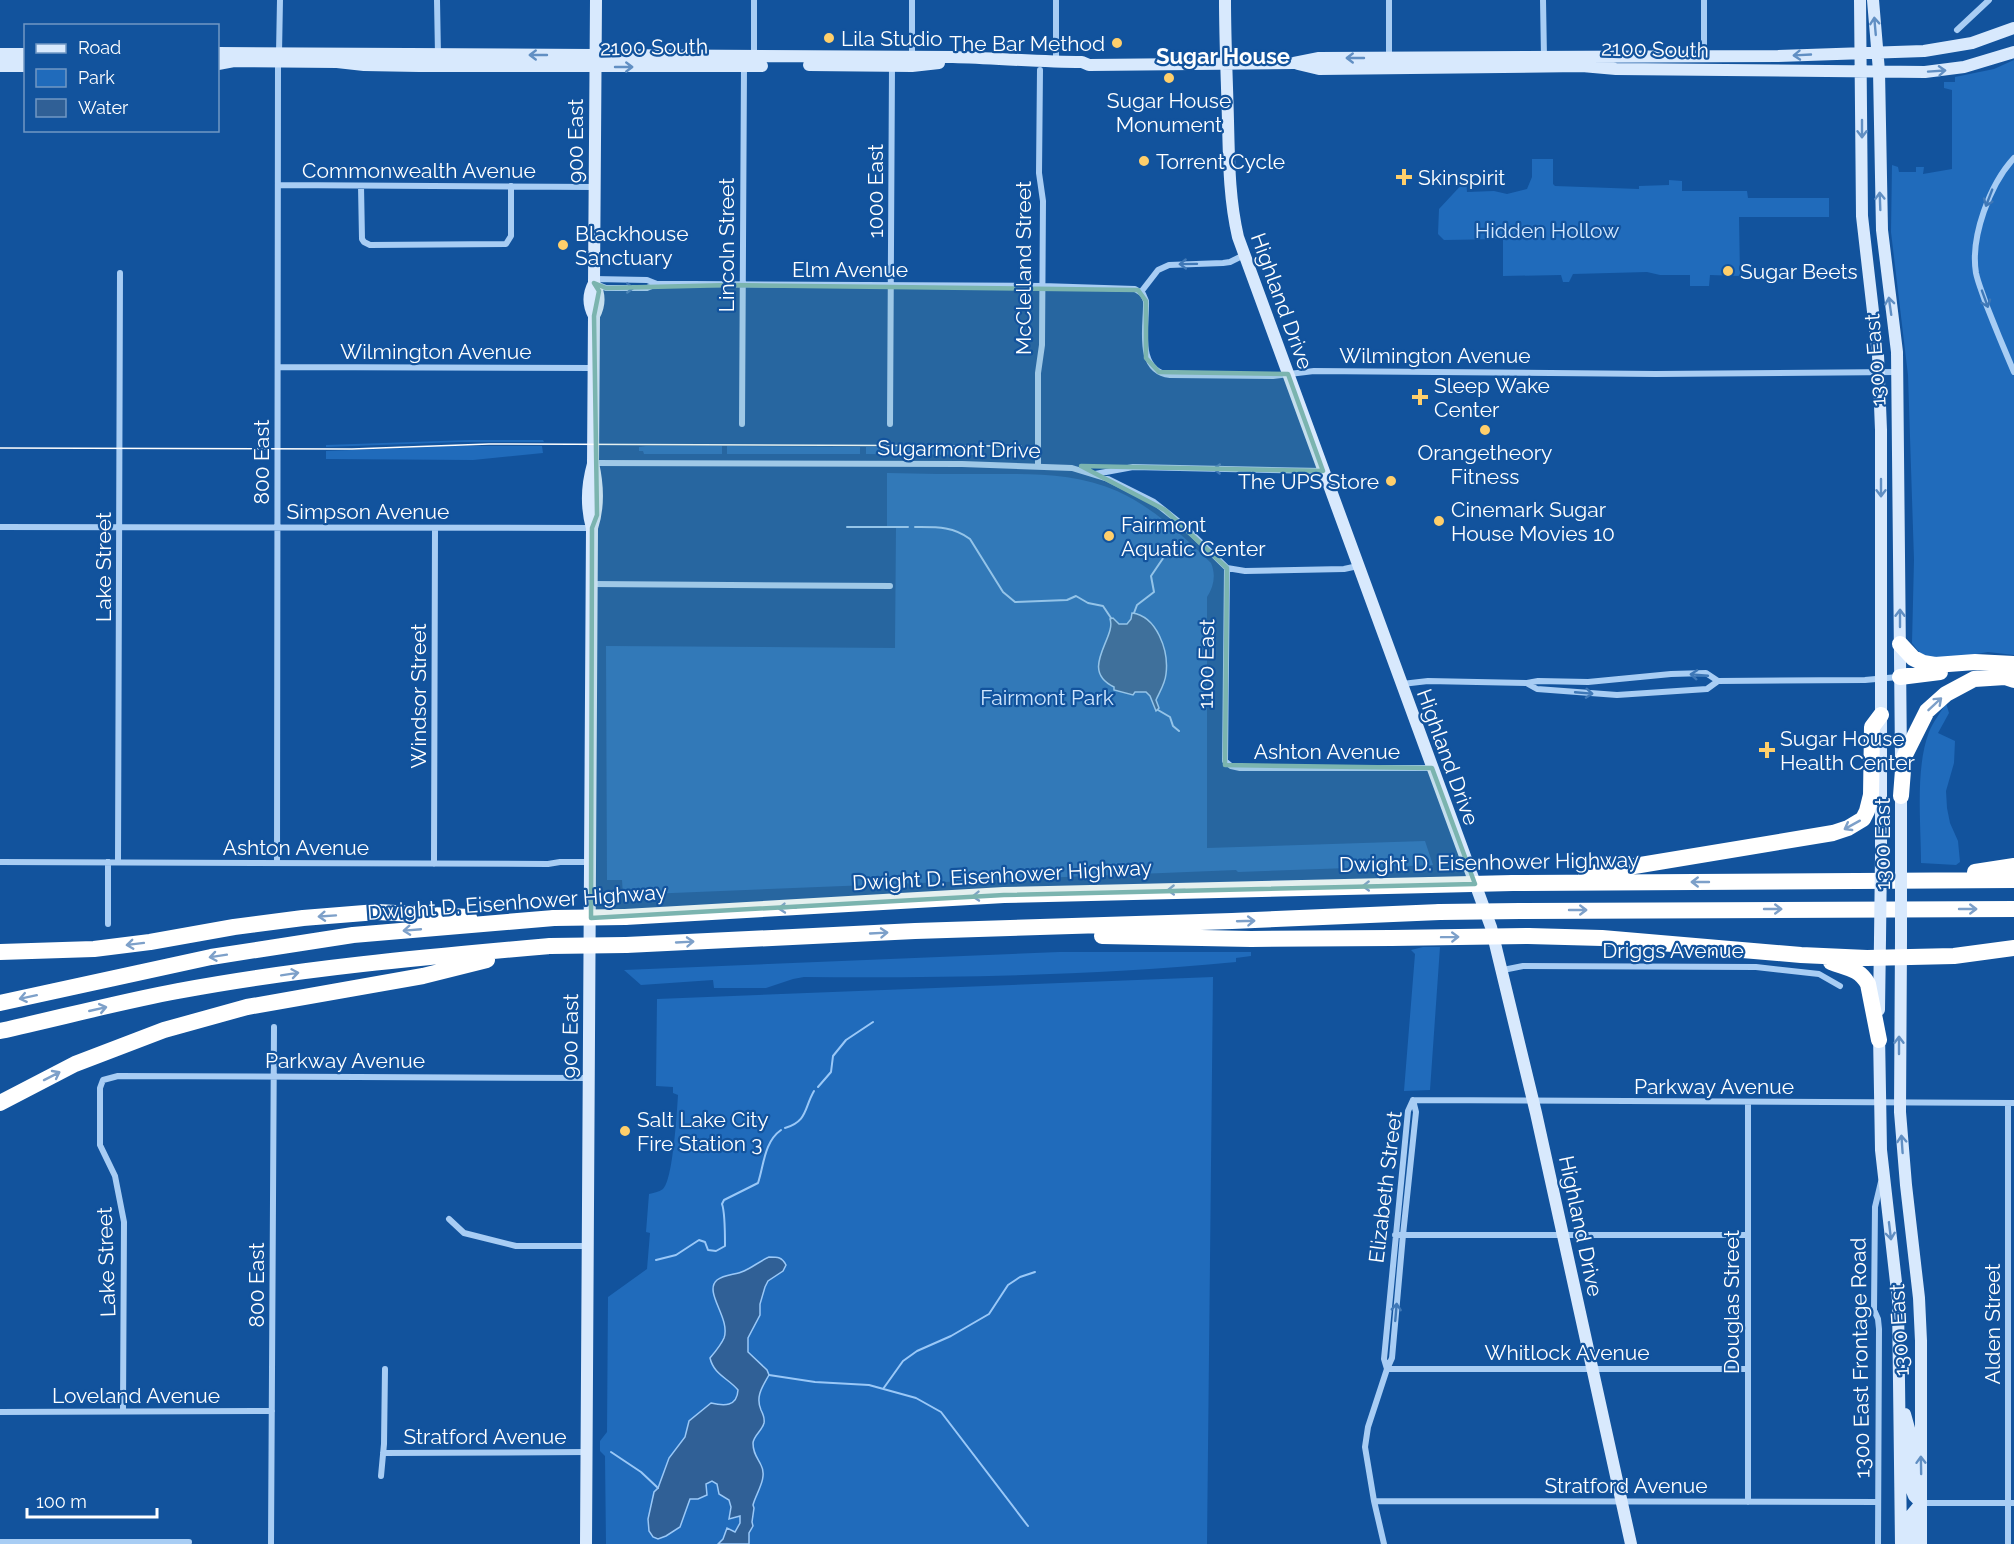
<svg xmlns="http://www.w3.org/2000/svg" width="2014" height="1544" viewBox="0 0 2014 1544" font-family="Raleway,sans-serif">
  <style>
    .green { fill: #206bbb }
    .water { fill: #306096; stroke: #9ac8f7; stroke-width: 1.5 }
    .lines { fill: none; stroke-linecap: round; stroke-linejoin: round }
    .stream { stroke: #9ac8f7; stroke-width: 2 }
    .street { stroke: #a8cdf4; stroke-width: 6 }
    .secondary { stroke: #d8e9fd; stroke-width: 12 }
    .highway { stroke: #fff; stroke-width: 16 }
    .tram { stroke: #fff; stroke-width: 1.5 }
    .secondary-bridge { stroke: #d8e9fd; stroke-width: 12 }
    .highway-bridge { stroke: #fff; stroke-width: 16 }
    .oneway { stroke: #618fc3 }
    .oneway2 { stroke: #3f78b7 }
    .oneway3 { stroke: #7da0c9 }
    .marked { fill: #7bb4af; fill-opacity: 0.2; stroke: #7bb4af; stroke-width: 4.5; stroke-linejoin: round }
    .poi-dot { fill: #ffcf6b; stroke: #12539d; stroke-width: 2 }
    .labels { text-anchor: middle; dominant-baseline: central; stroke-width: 4.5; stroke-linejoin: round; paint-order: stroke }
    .poi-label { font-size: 21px; fill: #fff; stroke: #12539d; text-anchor: start }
    .street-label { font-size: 21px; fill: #fff; stroke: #12539d }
    .park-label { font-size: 21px; fill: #d0e6fe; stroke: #12539d }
    .neighbourhood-label { font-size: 22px; font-weight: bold; fill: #fff; stroke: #12539d }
  </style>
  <rect width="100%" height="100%" fill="#12539d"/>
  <path class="green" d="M2014 60V655L1988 652 1942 660 1922 656 1912 643 1914 560 1908 375 1891 232 1892 165 1898 167 1899 172H1916V167H1924L1923 174 1952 169V90L1944 88V82H1955V77L1994 69Z
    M1532 159H1553V184L1555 186 1639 189V186L1669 185V180L1682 181V191H1747L1748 198H1829V217H1739L1740 276 1710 275 1709 286H1690V275H1660L1647 272 1573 274 1569 282H1563L1561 275 1503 276V239L1444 240 1438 234 1439 209 1466 180 1467 192 1494 191 1507 194 1527 189 1532 177Z
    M469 440H543L544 442H459L326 447V445Z
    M454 446H542L543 453 473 460 326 459V451Z
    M646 446H722V454H644L643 451H639V447Z
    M727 446 860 447V454H727Z
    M866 447H910L975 453V455L866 454Z
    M887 473C920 474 954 474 987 474 1031 474 1076 473 1117 491 1154 508 1182 535 1211 563 1216 575 1214 586 1207 597V848L1425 841 1433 865 1238 872 1236 870 623 895 622 880H607L606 646 895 648 896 527 887 526Z
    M1946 703 1949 713 1938 733 1955 741 1954 763 1946 791 1947 808 1950 823 1958 841 1960 862 1956 865 1921 863C1921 824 1915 768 1929 732 1933 722 1941 712 1946 703Z
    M1423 947H1440L1430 1090 1404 1091 1415 954 1411 950Z
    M1059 952H1251V956L1236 958V962C1092 976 948 978 804 977L793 979 766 988H714L713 980 641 985 624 970Z
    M1213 977 1207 1544H606L605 1456 600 1451V1441L607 1432 608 1297 647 1269 650 1233 646 1232 649 1194C653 1193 659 1192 663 1189 673 1181 677 1111 678 1095L673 1093V1087L656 1086 657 999Z"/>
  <path class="water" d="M1132 613C1157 616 1169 651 1166 674 1165 684 1160 691 1156 700L1159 708 1156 711 1150 696 1146 692H1135L1133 695 1114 690V687C1078 670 1117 637 1110 619L1113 618 1119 624H1127L1131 619Z
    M769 1257C778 1257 782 1257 786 1265L783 1271 768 1281 765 1287 760 1304V1315L748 1338V1352L767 1370 769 1375C763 1386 755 1396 761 1410 763 1414 765 1418 764 1423 762 1431 754 1435 753 1443 753 1453 757 1457 761 1465 768 1478 756 1493 753 1505L754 1508 752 1522 753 1526 749 1533V1544H718L723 1539 727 1528 735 1532 740 1523V1516L729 1519 731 1507 729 1500 719 1494 717 1484 712 1481 706 1484 707 1495 698 1499H690L680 1527 666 1536 658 1539 653 1537 649 1531 648 1519 654 1492 658 1488 669 1458 685 1437 689 1421 711 1403C724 1406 737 1407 738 1390 728 1378 714 1375 710 1358 715 1352 721 1345 724 1338 731 1318 703 1292 717 1280 725 1274 736 1275 744 1271 753 1267 760 1261 769 1257Z"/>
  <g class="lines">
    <path class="stream" d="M847 527H908
      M915 527C936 527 953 526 970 539L1003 592 1015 602 1067 600 1076 596 1088 603 1103 606 1111 618
      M1134 613 1137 605 1154 592 1151 576 1170 548
      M1158 710 1170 717 1173 726 1179 731
      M818 1087 831 1072 833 1056 846 1040 873 1022
      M785 1128C808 1121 804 1108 814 1091
      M656 1260 676 1255 699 1240 705 1242 708 1250 716 1251 725 1246C725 1236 725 1212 722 1204L724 1200 758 1183C764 1165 764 1142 781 1130
      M769 1375 815 1382 869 1385 916 1398 941 1412 1028 1526
      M883 1389 903 1361 917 1351 951 1336 989 1314 1008 1285 1020 1277 1035 1272
      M611 1452 641 1472 658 1488"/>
    <path class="street" d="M437 0 438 55
      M1056 0V62
      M1543 0 1544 57
      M1704 0V56
      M1957 30 1989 0
      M279 53 280 0
      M754 56V0
      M912 56V0
      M1389 58V0
      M2014 158C1990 184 1970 237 1976 273 1978 283 1983 294 1986 304 1995 327 2004 349 2014 372
      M279 185 595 187
      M361 186 362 239 364 242 370 245 506 244 511 236V186
      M594 279 647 280 657 284
      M596 284 606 288H647L657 284H693L1042 286 1135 289 1143 294 1146 301C1147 325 1135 371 1170 375L1273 376 1314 371 1656 374 1897 372
      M1141 292 1158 270 1169 265 1223 263 1230 262 1244 255
      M278 367 594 368
      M742 424 744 66
      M890 424 892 66
      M593 463 962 464 1072 468 1108 479 1154 502 1183 525 1227 568 1245 571 1344 569 1358 566
      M1038 466V373L1042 345 1043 201 1039 173 1040 70
      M1095 474 1133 467 1323 471
      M0 527 592 528
      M1227 568 1225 761 1231 766 1240 768H1432
      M592 584 890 586
      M1402 684 1428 681 1527 683 1538 681 1588 682 1671 674 1706 673 1718 681 1865 680 1898 677
      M1528 684 1537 689 1617 695 1707 689 1718 681
      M0 862 548 864 560 862H590
      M118 862 120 273
      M277 863 278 62
      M434 864 435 528
      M108 924V862
      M1503 970 1523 966 1756 967 1819 974 1840 986
      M1413 1100 2014 1103
      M1748 1103V1502
      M2008 1103V1544
      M449 1219 464 1233 516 1246H588
      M1395 1235H1748
      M1387 1369H1748
      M1387 1369 1384 1359 1408 1111 1413 1100
      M123 1411 124 1222 115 1176 100 1145V1088L103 1080 118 1076 589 1078
      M0 1412 272 1411
      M383 1453 587 1452
      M381 1476 384 1444 385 1369
      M1374 1501 1878 1502
      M1921 1503H2014
      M0 1542H189
      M271 1544 274 1027
      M1384 1544 1374 1501 1365 1447 1368 1427 1387 1369 1392 1358 1403 1235 1416 1112 1413 1100
      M1878 1544 1879 1329 1878 1319 1874 1310 1875 1207 1881 1182"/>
    <path class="secondary" d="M1225 0C1225 40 1227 81 1228 121 1229 160 1229 198 1238 237L1491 927 1536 1113 1631 1544
      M1860 0 1862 216 1878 355 1881 430V857
      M1873 0 1879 71 1882 230 1897 352 1901 759
      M218 53 953 57C996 58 1039 62 1082 62L1089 65 1294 63 1319 58 1778 56 1924 51 1972 43 2014 28
      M0 54H26
      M218 64 234 61 337 62 364 65 419 66H762
      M1298 64 1319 69 1582 66 1616 69 1925 72 1964 67 2014 52
      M809 65 912 66 939 63
      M0 66H26
      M594 316C600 305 600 294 594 283L596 0
      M592 528C586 507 587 485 593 464
      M1901 789V858
      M1901 940 1900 1112 1906 1185 1919 1298 1921 1341V1544
      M1879 1010 1880 939
      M1879 1034 1881 1150 1898 1300 1901 1544
      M1905 1414 1910 1432V1486L1914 1496 1921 1503 1911 1515 1910 1544
      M586 1544 592 528C599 507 598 485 593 463L594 316C588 305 588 294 594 283"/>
    <path class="highway" d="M1900 644 1913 658 1923 663 1935 665 1975 662 2014 664
      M1900 677 1940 672
      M1901 796 1904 757 1927 711 1946 694 1974 679 2005 677 2014 680
      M1975 872 2014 866
      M1586 874 1833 833 1848 828 1863 819 1867 811 1871 795 1872 727 1881 715
      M1513 883 2014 880
      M1520 911 2014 909
      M625 917 1004 895 1430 885
      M1102 936 1251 939 1391 938
      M1528 936 1602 938 1801 955 1867 958 1954 956 2014 948
      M626 945 915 931 1232 921 1440 912
      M0 952 94 949 150 942 234 927 303 918 377 912 469 917
      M1831 962C1846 968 1859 968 1868 984L1879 1040
      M0 1003 211 957 353 935 554 918
      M0 1031C59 1018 119 1002 178 991 301 968 426 957 550 946
      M0 1103 75 1064 164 1030 247 1007 423 976 487 960"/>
    <path class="tram" d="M0 448 352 449 489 444 1021 446"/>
    <path class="secondary-bridge" d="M1880 939 1881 857
      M1901 940V858"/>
    <path class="highway-bridge" d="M1430 885 1513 883
      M1440 912 1520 911
      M554 918 625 917
      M1391 938 1528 936
      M550 946 626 945"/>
  </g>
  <defs><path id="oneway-shaft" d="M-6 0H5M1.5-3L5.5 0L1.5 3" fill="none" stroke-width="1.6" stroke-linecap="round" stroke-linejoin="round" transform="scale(1.5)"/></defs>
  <g class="oneway">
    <use href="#oneway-shaft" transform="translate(1875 26) rotate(-95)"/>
    <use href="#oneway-shaft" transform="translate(538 55) rotate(180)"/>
    <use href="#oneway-shaft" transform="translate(1802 55) rotate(177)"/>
    <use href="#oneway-shaft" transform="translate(1355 58) rotate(180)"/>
    <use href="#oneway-shaft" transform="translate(624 67)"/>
    <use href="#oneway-shaft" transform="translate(1937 71) rotate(-4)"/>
    <use href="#oneway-shaft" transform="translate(1862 129) rotate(90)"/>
    <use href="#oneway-shaft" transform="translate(1880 201) rotate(-92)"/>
    <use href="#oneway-shaft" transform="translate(1890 306) rotate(-98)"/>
    <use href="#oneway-shaft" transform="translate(1881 488) rotate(90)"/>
    <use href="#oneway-shaft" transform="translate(1900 618) rotate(-90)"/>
    <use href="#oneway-shaft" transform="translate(1899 1045) rotate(-90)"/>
    <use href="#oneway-shaft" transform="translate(1902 1144) rotate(-94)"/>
    <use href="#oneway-shaft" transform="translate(1890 1231) rotate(83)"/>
    <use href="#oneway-shaft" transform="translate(1921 1465) rotate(-91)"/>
  </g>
  <g class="oneway2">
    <use href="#oneway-shaft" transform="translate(1989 198) rotate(111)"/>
    <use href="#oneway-shaft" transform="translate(1188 264) rotate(179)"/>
    <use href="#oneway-shaft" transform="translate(625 288)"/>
    <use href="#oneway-shaft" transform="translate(1985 299) rotate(70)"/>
    <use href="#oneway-shaft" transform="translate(1222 469) rotate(-179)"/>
    <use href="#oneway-shaft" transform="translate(1699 675) rotate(-175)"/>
    <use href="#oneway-shaft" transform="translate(1584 693) rotate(5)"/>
    <use href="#oneway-shaft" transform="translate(1396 1312) rotate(-85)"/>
  </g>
  <g class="oneway3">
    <use href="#oneway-shaft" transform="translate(1935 704) rotate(-43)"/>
    <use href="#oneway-shaft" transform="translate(1852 825) rotate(151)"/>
    <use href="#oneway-shaft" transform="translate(1700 882) rotate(180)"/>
    <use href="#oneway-shaft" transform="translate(1371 886) rotate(179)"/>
    <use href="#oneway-shaft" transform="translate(1176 890) rotate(179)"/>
    <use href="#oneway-shaft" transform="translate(981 896) rotate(177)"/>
    <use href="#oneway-shaft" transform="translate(787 908) rotate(177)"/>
    <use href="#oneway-shaft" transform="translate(1773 909)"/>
    <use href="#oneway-shaft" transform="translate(1968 909)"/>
    <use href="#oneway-shaft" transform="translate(1578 910)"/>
    <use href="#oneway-shaft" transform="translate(327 916) rotate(176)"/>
    <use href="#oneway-shaft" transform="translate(1246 921) rotate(-2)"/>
    <use href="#oneway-shaft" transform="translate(412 930) rotate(175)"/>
    <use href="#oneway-shaft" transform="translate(879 933) rotate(-3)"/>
    <use href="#oneway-shaft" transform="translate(1450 937) rotate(-1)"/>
    <use href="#oneway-shaft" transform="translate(685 942) rotate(-3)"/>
    <use href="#oneway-shaft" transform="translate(135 944) rotate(173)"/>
    <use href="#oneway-shaft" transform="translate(218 956) rotate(171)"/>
    <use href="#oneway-shaft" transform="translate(290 974) rotate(-9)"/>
    <use href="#oneway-shaft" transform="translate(28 997) rotate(168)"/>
    <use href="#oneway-shaft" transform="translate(98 1009) rotate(-13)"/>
    <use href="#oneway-shaft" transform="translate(52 1076) rotate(-27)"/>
  </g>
  <path class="marked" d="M594 283 606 288 731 285 1138 290 1146 301V358L1159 372 1288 374 1323 471 1081 466 1165 510 1227 568 1225 765 1432 768 1475 884 1004 895 591 918 592 528 597 515 594 316 599 291Z"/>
  <g class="poi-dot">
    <circle cx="829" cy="38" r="6"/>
    <circle cx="1117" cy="43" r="6"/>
    <circle cx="1169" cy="78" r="6"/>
    <circle cx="1144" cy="161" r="6"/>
    <path d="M1401 168h6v6h6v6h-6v6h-6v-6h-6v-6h6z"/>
    <circle cx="563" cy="245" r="6"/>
    <circle cx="1728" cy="271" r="6"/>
    <path d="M1417 388h6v6h6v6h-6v6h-6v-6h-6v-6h6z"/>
    <circle cx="1485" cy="430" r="6"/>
    <circle cx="1391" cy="481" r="6"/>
    <circle cx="1439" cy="521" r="6"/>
    <circle cx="1109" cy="536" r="6"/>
    <path d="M1764 741h6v6h6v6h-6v6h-6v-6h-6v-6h6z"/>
    <circle cx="625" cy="1131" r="6"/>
  </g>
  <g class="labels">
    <g class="poi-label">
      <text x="841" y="38">Lila Studio</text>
      <text x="1105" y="43" text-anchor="end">The Bar Method</text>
      <text x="1169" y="100" text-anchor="middle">Sugar House<tspan x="1169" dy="24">Monument</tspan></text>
      <text x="1156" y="161">Torrent Cycle</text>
      <text x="1418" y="177">Skinspirit</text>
      <text x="575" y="233">Blackhouse<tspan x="575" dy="24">Sanctuary</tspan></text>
      <text x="1740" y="271">Sugar Beets</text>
      <text x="1434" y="385">Sleep Wake<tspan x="1434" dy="24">Center</tspan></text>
      <text x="1485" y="452" text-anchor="middle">Orangetheory<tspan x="1485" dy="24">Fitness</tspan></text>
      <text x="1379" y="481" text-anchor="end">The UPS Store</text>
      <text x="1451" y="509">Cinemark Sugar<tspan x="1451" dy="24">House Movies 10</tspan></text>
      <text x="1121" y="524">Fairmont<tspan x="1121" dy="24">Aquatic Center</tspan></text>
      <text x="1780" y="738">Sugar House<tspan x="1780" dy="24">Health Center</tspan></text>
      <text x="637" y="1119">Salt Lake City<tspan x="637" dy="24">Fire Station 3</tspan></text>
    </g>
    <g class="street-label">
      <text transform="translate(654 47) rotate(-1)">2100 South</text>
      <text transform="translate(1655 49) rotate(1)">2100 South</text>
      <text transform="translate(575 141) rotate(-90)">900 East</text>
      <text x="419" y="170">Commonwealth Avenue</text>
      <text transform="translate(875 191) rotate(-90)">1000 East</text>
      <text transform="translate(726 245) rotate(-90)">Lincoln Street</text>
      <text transform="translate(1023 268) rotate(-90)">McClelland Street</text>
      <text x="850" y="269">Elm Avenue</text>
      <text transform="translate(1282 301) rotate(70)">Highland Drive</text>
      <text x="436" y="351">Wilmington Avenue</text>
      <text x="1435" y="355">Wilmington Avenue</text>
      <text transform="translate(1875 360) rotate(-94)">1300 East</text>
      <text transform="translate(959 449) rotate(1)">Sugarmont Drive</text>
      <text transform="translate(261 462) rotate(-90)">800 East</text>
      <text x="368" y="511">Simpson Avenue</text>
      <text transform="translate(103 567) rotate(-90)">Lake Street</text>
      <text transform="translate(1206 664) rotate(-89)">1100 East</text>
      <text transform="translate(418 696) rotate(-90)">Windsor Street</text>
      <text x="1327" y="751">Ashton Avenue</text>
      <text transform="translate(1448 757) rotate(70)">Highland Drive</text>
      <text transform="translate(1882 844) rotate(-90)">1300 East</text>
      <text x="296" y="847">Ashton Avenue</text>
      <text transform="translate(1489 862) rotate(-1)">Dwight D. Eisenhower Highway</text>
      <text transform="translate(1002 875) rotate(-3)">Dwight D. Eisenhower Highway</text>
      <text transform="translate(517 902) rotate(-4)">Dwight D. Eisenhower Highway</text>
      <text x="1673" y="950">Driggs Avenue</text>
      <text transform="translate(570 1036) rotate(-89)">900 East</text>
      <text x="345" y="1060">Parkway Avenue</text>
      <text x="1714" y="1086">Parkway Avenue</text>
      <text transform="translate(1385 1187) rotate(-83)">Elizabeth Street</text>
      <text transform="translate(1581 1226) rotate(78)">Highland Drive</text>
      <text transform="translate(106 1262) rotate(-92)">Lake Street</text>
      <text transform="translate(256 1285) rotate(-90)">800 East</text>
      <text transform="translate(1731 1302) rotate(-90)">Douglas Street</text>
      <text transform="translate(1992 1324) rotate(-90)">Alden Street</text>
      <text transform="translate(1899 1330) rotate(-93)">1300 East</text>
      <text x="1567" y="1352">Whitlock Avenue</text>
      <text transform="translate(1860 1358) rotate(-91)">1300 East Frontage Road</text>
      <text x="136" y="1395">Loveland Avenue</text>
      <text x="485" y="1436">Stratford Avenue</text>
      <text x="1626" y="1485">Stratford Avenue</text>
    </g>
    <g class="park-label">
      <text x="1547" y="230">Hidden Hollow</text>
      <text x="1047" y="697">Fairmont Park</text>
    </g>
    <g class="neighbourhood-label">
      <text x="1223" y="56">Sugar House</text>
    </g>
  </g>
  <rect x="24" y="24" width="195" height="108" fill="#12539d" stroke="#7198c4" stroke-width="1.5"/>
  <rect x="36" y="44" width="30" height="9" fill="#d8e9fd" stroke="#7198c4" stroke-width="1.5"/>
  <text x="78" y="54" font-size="18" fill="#ffffff">Road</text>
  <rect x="36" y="69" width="30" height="18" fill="#206bbb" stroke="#7198c4" stroke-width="1.5"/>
  <text x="78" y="84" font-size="18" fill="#ffffff">Park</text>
  <rect x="36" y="99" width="30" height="18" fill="#306096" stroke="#7198c4" stroke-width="1.5"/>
  <text x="78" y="114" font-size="18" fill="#ffffff">Water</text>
  <path d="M27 1508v9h130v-9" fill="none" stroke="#ffffff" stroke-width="3"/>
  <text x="36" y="1508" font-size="18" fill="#ffffff" stroke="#12539d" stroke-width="4.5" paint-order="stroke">100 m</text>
</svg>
